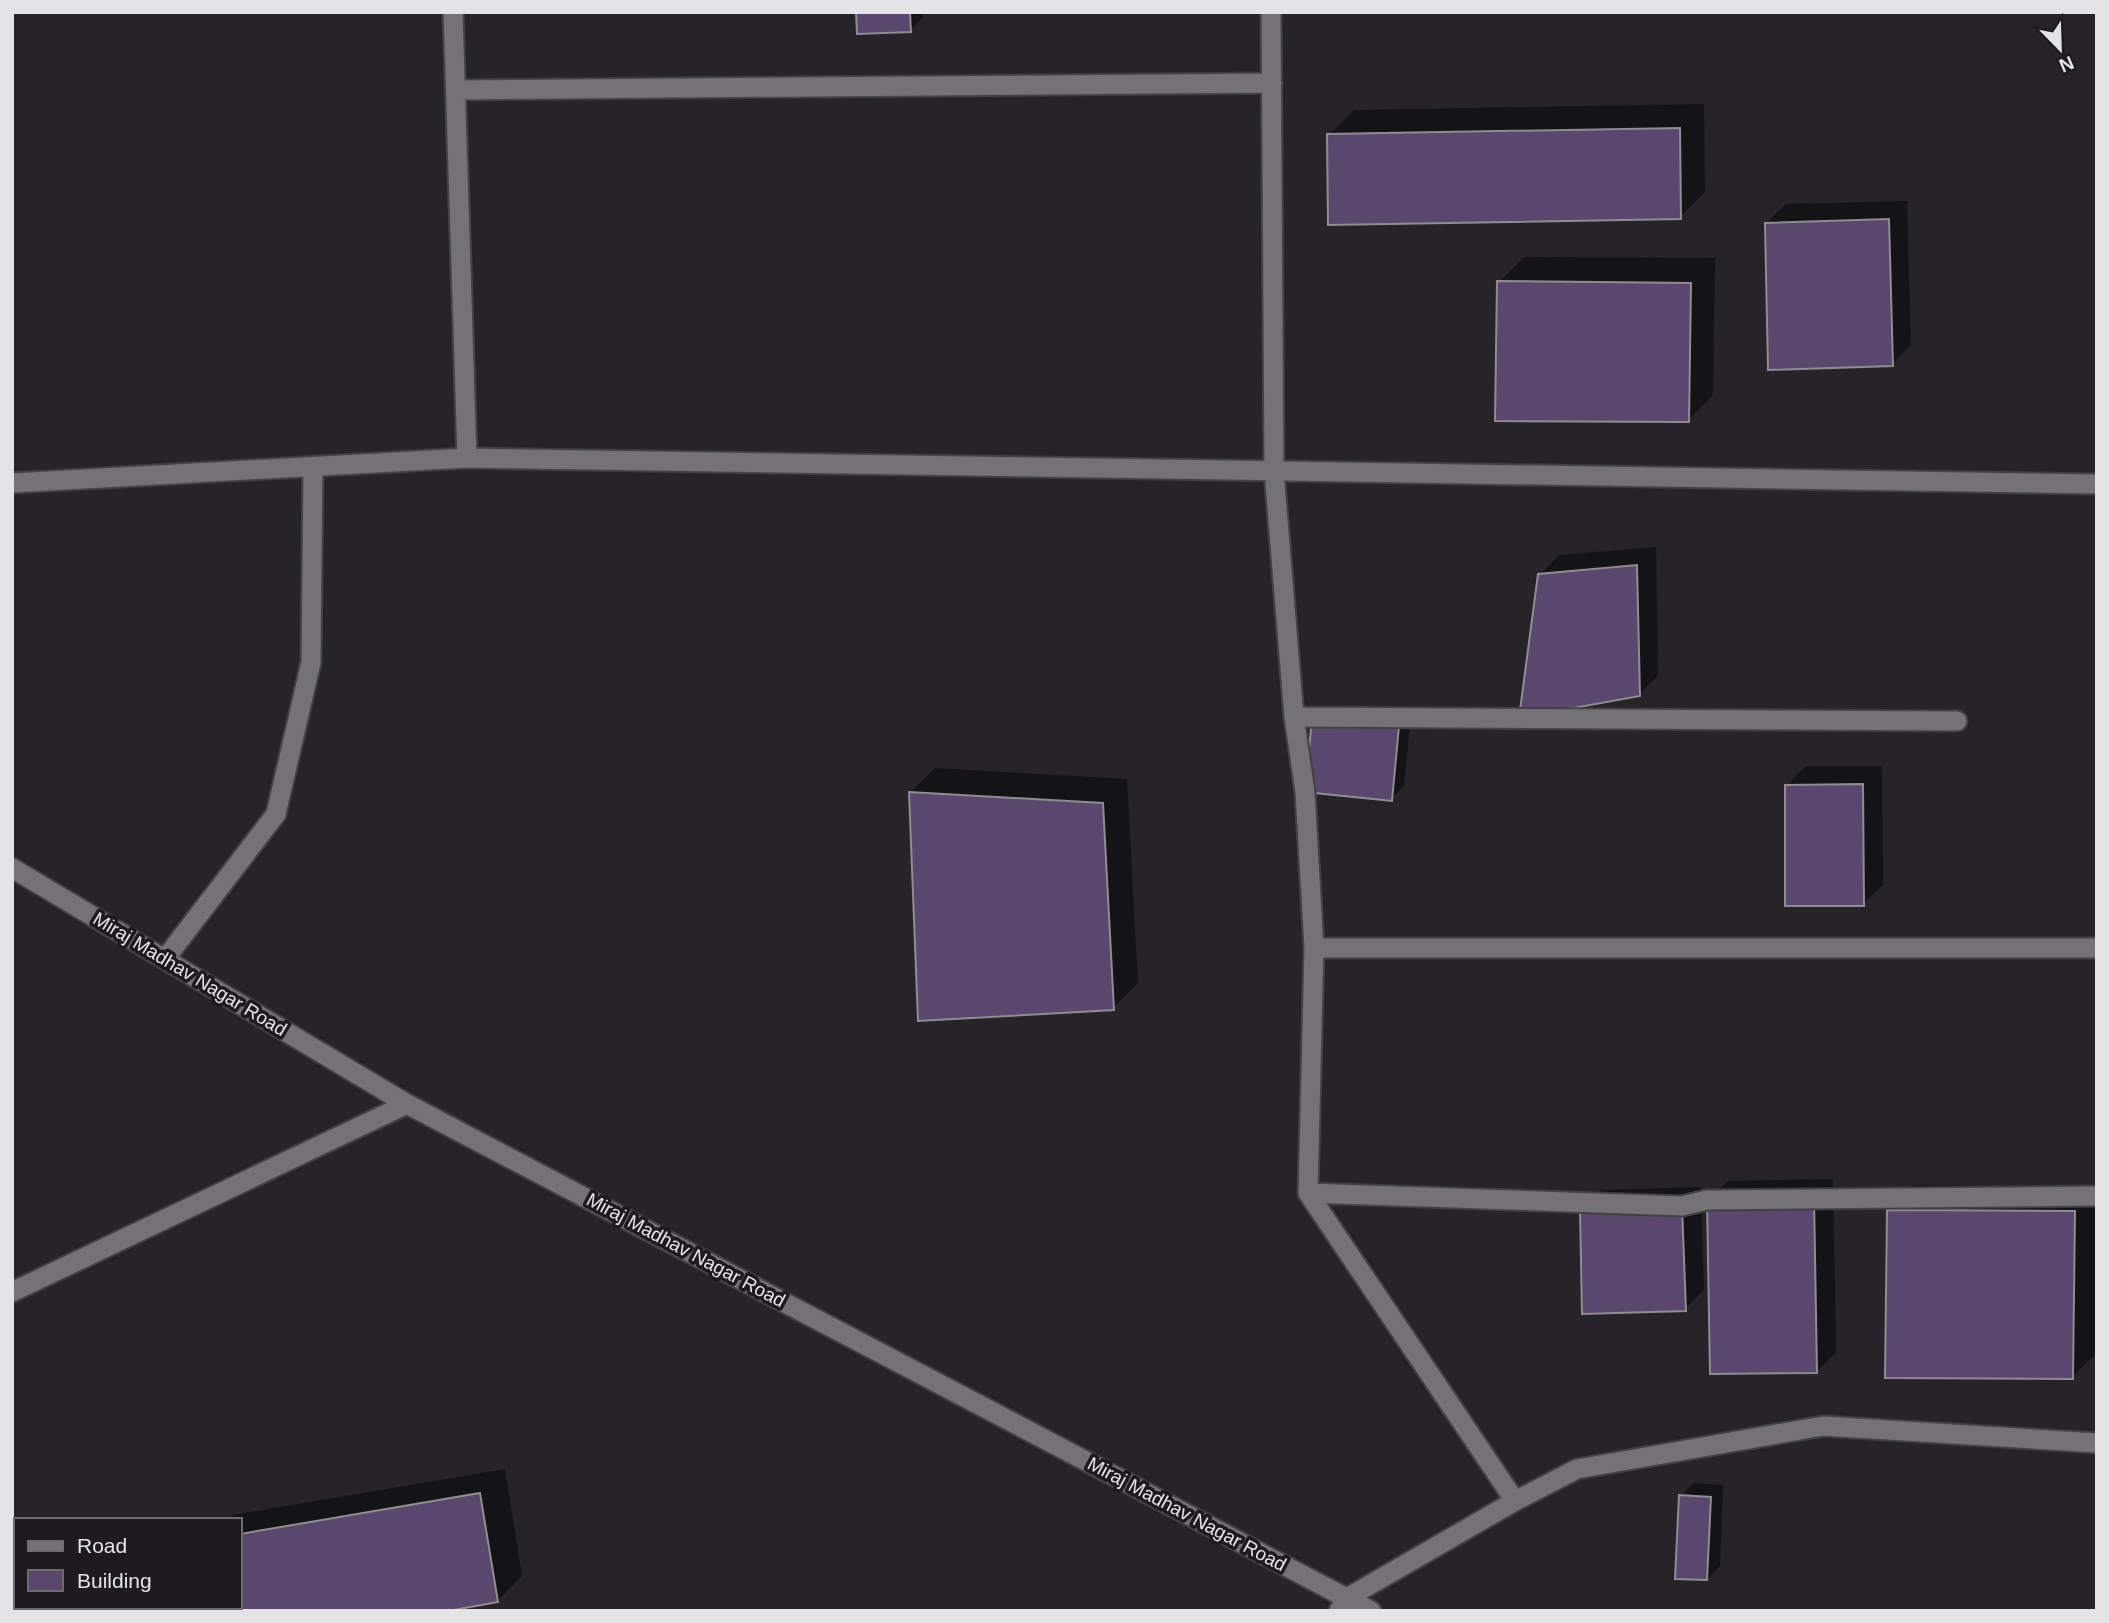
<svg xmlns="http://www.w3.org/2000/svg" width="2109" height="1623" viewBox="0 0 2109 1623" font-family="Arial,sans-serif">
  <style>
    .shadow { fill: #0007 }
    .building { fill: #5a476d; stroke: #8f8d92; stroke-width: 2 }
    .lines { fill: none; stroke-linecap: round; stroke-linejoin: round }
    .minor-casing { stroke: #424144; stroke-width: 23 }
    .tertiary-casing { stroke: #424144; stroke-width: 23 }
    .minor { stroke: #747277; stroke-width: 19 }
    .tertiary { stroke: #747277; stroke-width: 19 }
    .labels { text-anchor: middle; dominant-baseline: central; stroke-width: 7; stroke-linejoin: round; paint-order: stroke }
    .street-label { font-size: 19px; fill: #e4e3e5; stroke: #1d1b1f }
  </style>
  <rect width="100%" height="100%" fill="#262429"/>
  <path class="shadow" d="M858 12H923V17L910 30Z
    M1704 104 1705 192 1680 217 1329 135 1354 110Z
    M1907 201 1911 345 1892 364 1766 223 1786 204Z
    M1524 257 1715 258 1713 395 1688 420 1499 282Z
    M1656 547 1658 675 1639 695 1540 575 1559 555Z
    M1326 706 1411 714 1404 786 1391 799 1314 719Z
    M1806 766H1882L1883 885 1863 904 1786 786Z
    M935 768 1127 779 1138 983 1113 1008 910 793Z
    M1833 1179 1836 1352 1817 1371 1708 1200 1728 1181Z
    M1913 1185 2097 1187V1353L2072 1377 1888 1211Z
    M1701 1187 1704 1290 1685 1309 1582 1209 1601 1190Z
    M505 1469 522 1576 497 1601 240 1607V1520H229L233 1515Z
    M1693 1483 1723 1485 1720 1566 1707 1579 1681 1496Z"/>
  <path class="building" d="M856 12H910L911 32 857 34Z
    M1680 128 1681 219 1328 225 1327 134Z
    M1889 219 1893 366 1768 370 1765 223Z
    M1497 281 1691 283 1689 422 1495 421Z
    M1637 565 1640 696 1519 718 1538 574Z
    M1312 718 1399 726 1392 801 1305 792Z
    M1863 784 1864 906H1785V785Z
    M909 792 1103 803 1114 1010 918 1021Z
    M1814 1197 1817 1373 1710 1374 1707 1200Z
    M1682 1206 1686 1311 1582 1314 1580 1209Z
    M1887 1210 2075 1211 2073 1379 1885 1378Z
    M480 1493 498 1602 448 1611H218L217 1607H240V1534Z
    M1679 1495 1711 1497 1707 1580 1675 1579Z"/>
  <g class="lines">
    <g class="minor-casing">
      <path id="minor" d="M453 12 467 458
        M1271 12 1274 471 1294 717 1305 792 1314 948 1308 1193 1515 1501
        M456 90 1272 83
        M12 483 467 458 2097 484
        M1294 717 1957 721
        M1314 948H2097
        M165 959 276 814 311 662 313 467
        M1308 1193 1682 1206 1707 1200 2097 1196
        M12 1292 407 1104
        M1339 1611 1347 1598 1515 1501 1577 1469 1823 1426 2097 1443"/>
    </g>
    <g class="tertiary-casing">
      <path id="tertiary" d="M12 868 407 1104 1371 1611"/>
    </g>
    <use href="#minor" class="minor"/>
    <use href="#tertiary" class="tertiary"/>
  </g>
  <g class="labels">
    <g class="street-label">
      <text transform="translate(190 974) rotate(31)">Miraj Madhav Nagar Road</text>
      <text transform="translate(686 1250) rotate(28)">Miraj Madhav Nagar Road</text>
      <text transform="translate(1187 1514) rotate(28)">Miraj Madhav Nagar Road</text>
    </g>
  </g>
  <rect width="2109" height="1623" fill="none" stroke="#e4e3e5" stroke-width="28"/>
  <rect x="14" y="1518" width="228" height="91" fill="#1d1b1f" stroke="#6d6b6e" stroke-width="2"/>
  <rect x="28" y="1541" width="35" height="10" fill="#747277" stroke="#6d6b6e" stroke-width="2"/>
  <text x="77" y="1553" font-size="21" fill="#e4e3e5">Road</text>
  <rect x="28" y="1570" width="35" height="21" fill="#5a476d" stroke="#6d6b6e" stroke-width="2"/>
  <text x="77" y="1588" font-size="21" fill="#e4e3e5">Building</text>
  <g transform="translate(2060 49) rotate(157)" stroke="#1d1b1f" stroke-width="5" paint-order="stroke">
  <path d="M0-5L12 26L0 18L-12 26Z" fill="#e4e3e5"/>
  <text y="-10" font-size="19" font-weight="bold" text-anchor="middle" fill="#e4e3e5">N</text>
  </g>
</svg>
